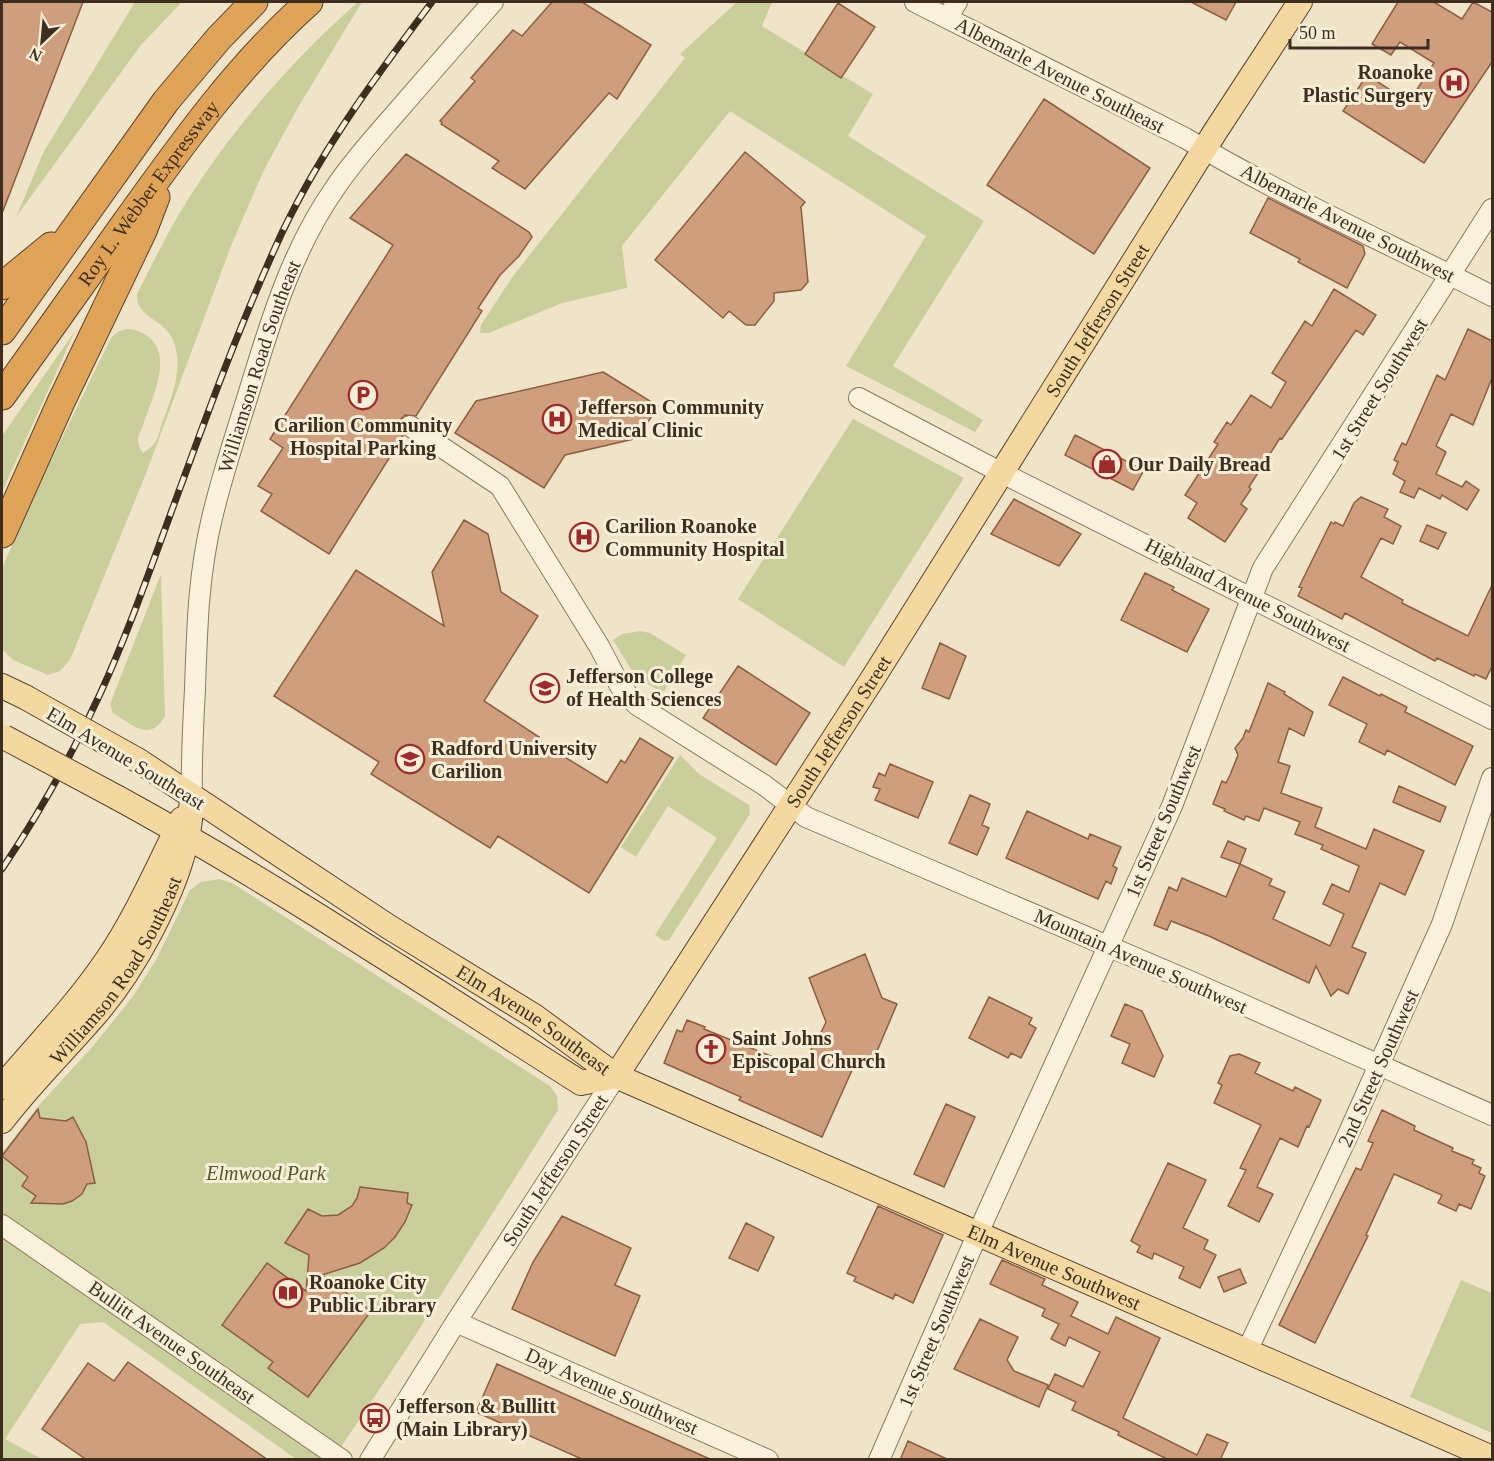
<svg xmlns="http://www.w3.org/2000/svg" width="1494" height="1461" viewBox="0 0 1494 1461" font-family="Georgia,serif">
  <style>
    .green { fill: #c9cf9b }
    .building { fill: #cf9f7d; stroke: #8d5f41; stroke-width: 1.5 }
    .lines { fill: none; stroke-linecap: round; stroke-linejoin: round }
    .minor-casing { stroke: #8d765c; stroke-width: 22 }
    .major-casing { stroke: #5b4430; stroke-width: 26 }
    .highway-casing { stroke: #5b4430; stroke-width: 29 }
    .minor { stroke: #faf1dc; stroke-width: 20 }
    .major { stroke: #f3d9a0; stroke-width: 24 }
    .highway { stroke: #e0a458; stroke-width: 27 }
    .rail-casing { stroke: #3d2e20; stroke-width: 7 }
    .rail { stroke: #f7eed8; stroke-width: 4.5; stroke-dasharray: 14; stroke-linecap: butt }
    .major-bridge-casing { stroke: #5b4430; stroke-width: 26; stroke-linecap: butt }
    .major-bridge { stroke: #f3d9a0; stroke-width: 24 }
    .labels { text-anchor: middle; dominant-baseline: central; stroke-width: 6; stroke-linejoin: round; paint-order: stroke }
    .poi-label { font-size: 20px; font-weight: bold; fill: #3d2e20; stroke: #f7eed8; text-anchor: start }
    .street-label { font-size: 20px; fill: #3d2e20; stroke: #f7eed8 }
    .park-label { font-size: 20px; font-style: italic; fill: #4d5a26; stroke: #f7eed8 }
  </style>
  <rect width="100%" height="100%" fill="#f0e4c8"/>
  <path class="green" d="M135 2H182L141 45 16 217 44 151Z
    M358 2H362L297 109 263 172 231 246 145 476 70 660 60 671 48 675 13 660 2 649V568L39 485 111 338C118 331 124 327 135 330 179 344 154 393 144 422 143 427 138 435 138 440 138 444 141 450 143 453 146 450 151 448 154 444 158 439 160 429 162 423 172 396 185 366 172 338 163 319 135 317 137 294 153 263 168 231 187 201 233 128 293 59 358 2Z
    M737 2H772L762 26 873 94 848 136 984 221 893 366 983 420 975 432 846 366 926 236 730 111 622 246 627 288 562 303 489 333H480L481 325 513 276 685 58 680 54Z
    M75 331 2 492V436Z
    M853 419 964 478 844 667 738 599Z
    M161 574 165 716C150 743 133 725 113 713L110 704Z
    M640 631 650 633 686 655 663 693 636 677 613 640 622 634Z
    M680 755 699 774 749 805 750 814 669 940 664 941 655 935 717 838 668 806 636 857 621 847Z
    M220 879 232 883 550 1086 557 1096 558 1110 413 1339 333 1459H296L103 1322 80 1324 5 1439 42 1459H2V1153L40 1104 94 1045 134 995 157 958 190 890 201 882Z
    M1461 1280 1492 1293V1433L1410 1397Z"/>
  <path class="building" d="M2 2H83L3 211H2Z
    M552 2H582L651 45 617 99 609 93 525 189 492 168 499 161 441 124 442 122 440 121 475 81 471 78 513 30 522 36Z
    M1191 2H1236L1226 20Z
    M1398 2H1434L1462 19 1473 2 1492 12V62L1424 163 1343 111 1367 75 1409 102 1434 63 1400 42 1391 55 1372 44Z
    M838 3 875 27 841 78 805 54Z
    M1044 99 1150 168 1094 254 987 185Z
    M745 152 805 202 801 207 808 282 801 290 774 293V301L755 325H746L729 311 723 318 655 260Z
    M406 154 529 232 532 237 519 256 500 275 478 308 482 311 416 416 405 415 400 420 399 431 403 436 329 554 261 511 272 494 258 486 283 448 270 439 393 245 350 218Z
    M1268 198 1363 246 1365 254 1347 288 1298 262 1300 259 1250 233Z
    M1334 289 1376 315 1363 335 1356 330 1282 439 1280 438 1249 487 1251 489 1241 504 1247 509 1225 542 1188 518 1197 503 1185 495 1218 444 1214 442 1227 422 1231 425 1251 395 1271 408 1286 382 1272 373 1305 321 1312 326Z
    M1468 329 1492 341V378L1473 425 1451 414 1436 446 1446 452 1436 474 1462 487 1466 481 1479 490 1467 510 1442 495 1440 499 1419 488 1414 498 1400 492 1405 481 1393 474 1398 462 1394 460 1402 443 1406 445 1437 375 1445 380Z
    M603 372 658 406 638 438 565 455 544 488 455 433 476 401Z
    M1075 435 1144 470 1133 490 1065 455Z
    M1361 497 1388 509 1384 517 1401 526 1393 544 1381 538 1361 577 1403 600 1402 603 1468 636 1492 585V666L1486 679 1475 674 1474 676 1437 658 1435 661 1345 613 1342 619 1298 596 1302 588 1299 587 1331 522 1334 524 1335 522 1343 526 1354 503Z
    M1014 499 1081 534 1059 566 991 534Z
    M464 520 488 534 501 592 538 616 484 701 539 737 537 740 607 783 621 760 625 763 640 738 673 758 589 893 498 836 490 848 371 774 379 762 274 696 356 570 444 626 432 572Z
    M1427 525 1446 533 1438 549 1420 541Z
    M1145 573 1174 587 1172 590 1209 609 1187 652 1121 620Z
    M940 643 966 656 949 699 922 688Z
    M738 666 810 713 776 765 703 718Z
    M1343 677 1380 696 1381 694 1407 707 1405 712 1473 746 1455 785 1387 750 1385 755 1359 742 1367 724 1329 705Z
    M1268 683 1285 692 1284 694 1313 712 1304 736 1289 728 1278 762 1290 766 1281 793 1322 808 1315 827 1366 849 1374 829 1424 851 1405 895 1380 883 1352 947 1366 953 1348 994 1338 989 1331 996 1316 966 1309 983 1209 936 1171 921 1167 930 1154 925 1169 887 1177 891 1182 878 1226 897 1240 864 1272 879 1269 885 1285 892 1273 919 1330 946 1344 914 1323 904 1332 884 1349 892 1359 866 1321 849 1323 845 1295 834 1300 822 1264 808 1259 821 1246 816 1244 820 1224 811 1225 809 1213 804 1222 781 1226 783 1230 775 1238 755 1235 748 1243 738 1246 730 1249 732Z
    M890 764 933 782 918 818 875 800 880 789 873 787 879 773 885 776Z
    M1399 786 1446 807 1440 822 1393 802Z
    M970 795 990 804 982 825 989 828 977 855 949 843Z
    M1027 811 1088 839 1090 834 1121 847 1113 866 1117 868 1111 884 1106 881 1098 899 1006 858Z
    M1228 841 1246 849 1240 864 1221 857Z
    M865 954 882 998 897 1004 872 1063 858 1057 822 1137 739 1100 741 1097 664 1063 677 1030 682 1032 687 1020 705 1027 704 1029 803 1069 815 1040 817 1041 826 1022 809 978Z
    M989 997 1032 1018 1029 1024 1036 1028 1021 1058 1011 1053 1008 1058 969 1038Z
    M1125 1004 1142 1011 1163 1056 1154 1077 1122 1063 1130 1044 1111 1036Z
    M1239 1054 1260 1063 1255 1073 1293 1091 1295 1087 1321 1100 1309 1127 1307 1126 1298 1147 1280 1138 1257 1187 1273 1194 1259 1222 1228 1206 1246 1170 1240 1168 1261 1125 1214 1103 1222 1085 1218 1083 1230 1056Z
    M946 1104 975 1117 944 1187 914 1174Z
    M38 1109 40 1118 66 1121 73 1117 86 1142 95 1183 87 1184 82 1194 72 1201 63 1204 31 1203 36 1196 22 1186 28 1177 2 1156Z
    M1382 1110 1415 1126 1414 1130 1453 1148 1452 1151 1474 1160 1472 1164 1481 1168 1479 1173 1485 1176 1471 1209 1459 1204 1456 1211 1438 1203 1442 1195 1394 1174 1366 1235 1368 1236 1315 1343 1279 1325 1356 1168 1361 1170 1373 1143 1368 1141Z
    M1168 1163 1206 1180 1183 1228 1208 1240 1204 1249 1216 1255 1200 1288 1179 1278 1184 1267 1154 1253 1152 1259 1137 1252 1140 1246 1131 1241Z
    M360 1187 408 1193 407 1203 412 1205 405 1222 395 1237 384 1248 360 1263 322 1275 371 1311 308 1397 268 1368 273 1362 222 1325 267 1263 306 1291 309 1255 285 1243 308 1209 322 1216 338 1215 352 1206 357 1198Z
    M878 1206 943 1235 913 1303 895 1294 893 1299 854 1281 856 1277 847 1273Z
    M562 1216 631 1248 615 1285 640 1296 615 1356 512 1309 533 1262Z
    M746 1223 774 1237 758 1271 729 1258Z
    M1002 1260 1045 1279 1042 1285 1078 1302 1071 1316 1108 1334 1116 1317 1160 1338 1123 1418 1197 1455 1207 1434 1228 1443 1220 1460H1169L1118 1435 1119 1432 1072 1410 1076 1402 1048 1389 1055 1374 1083 1387 1100 1352 1069 1337 1065 1346 1051 1339 1059 1324 1042 1316 1045 1309 990 1284Z
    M1240 1269 1246 1283 1224 1292 1218 1277Z
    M980 1319 1018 1337 1007 1360 1014 1371 1048 1385 1039 1407 954 1369Z
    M128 1362 268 1460H87L42 1429 88 1363 114 1381Z
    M497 1364 712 1460H584L476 1412Z
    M908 1441 949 1460H900Z"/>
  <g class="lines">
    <g class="minor-casing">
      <g id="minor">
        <path d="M915 2 1185 138C1284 197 1390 244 1492 296"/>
        <path d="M947 18 957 2"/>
        <path d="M859 398 1002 473 1492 719"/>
        <path d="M410 426 500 486 599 646 620 686 637 705 764 785 806 817 1192 982 1492 1115"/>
        <path id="s1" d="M192 798C191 761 193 725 195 689 197 630 198 576 212 518 223 471 239 425 253 379 273 313 295 245 335 188 352 162 374 138 395 114 427 77 460 39 493 2"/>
        <path d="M2 1225 342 1460"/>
        <path d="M456 1322 768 1460"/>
        <path d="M1247 1351 1346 1139 1442 924 1492 778"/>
        <path id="s2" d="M370 1460 456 1322 616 1076"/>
        <path d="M879 1460 978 1233 1172 806 1263 568 1492 209"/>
      </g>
    </g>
    <g class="major-casing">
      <g id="major">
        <path d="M2 686 25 697"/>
        <path id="s3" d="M139 761 389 927 534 1016 616 1076 1492 1458"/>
        <path d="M118 798C277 885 428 986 581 1083L616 1076"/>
        <path id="s4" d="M616 1076 873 678 1215 132 1300 2"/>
        <path d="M2 1087C37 1045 76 1006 107 960 137 916 158 866 182 819"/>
        <path id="s5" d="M2 1121C30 1084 64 1051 95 1015 134 970 174 896 187 838 190 825 191 811 192 798"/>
      </g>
    </g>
    <g class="highway-casing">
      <g id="highway">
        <path d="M2 286 51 246"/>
        <path d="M2 331 166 101 219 38 254 2"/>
        <path id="s6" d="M2 396C43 338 85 280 126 222 182 144 237 66 309 2"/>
        <path d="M2 534 61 402 143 231 156 197"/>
      </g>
    </g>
    <use href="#minor" class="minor"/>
    <use href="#major" class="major"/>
    <use href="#highway" class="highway"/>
    <g class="rail-casing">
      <path id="rail" d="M2 869C39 814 72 755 100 694 123 644 142 592 161 540 197 442 232 343 275 248 315 158 373 80 432 2"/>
    </g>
    <use href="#rail" class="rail"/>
    <g class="major-bridge-casing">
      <path id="major-bridge" d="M25 697 139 761
        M4 737 118 798"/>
    </g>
    <use href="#major-bridge" class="major-bridge"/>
  </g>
  <defs>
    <g id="hospital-ring" transform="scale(1.5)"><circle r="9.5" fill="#f7eed8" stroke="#9e2a2b" stroke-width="1.5"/><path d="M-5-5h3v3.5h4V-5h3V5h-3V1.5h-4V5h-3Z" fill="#9e2a2b"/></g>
    <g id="parking-ring" transform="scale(1.5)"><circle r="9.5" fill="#f7eed8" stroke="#9e2a2b" stroke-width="1.5"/><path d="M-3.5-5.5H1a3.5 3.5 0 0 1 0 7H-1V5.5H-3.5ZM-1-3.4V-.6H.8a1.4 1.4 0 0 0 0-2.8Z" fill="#9e2a2b"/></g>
    <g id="shop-ring" transform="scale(1.5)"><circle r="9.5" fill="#f7eed8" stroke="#9e2a2b" stroke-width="1.5"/><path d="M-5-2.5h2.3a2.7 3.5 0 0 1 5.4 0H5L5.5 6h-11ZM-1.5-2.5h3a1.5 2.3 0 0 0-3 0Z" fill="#9e2a2b"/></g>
    <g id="university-ring" transform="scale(1.5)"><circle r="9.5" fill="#f7eed8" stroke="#9e2a2b" stroke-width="1.5"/><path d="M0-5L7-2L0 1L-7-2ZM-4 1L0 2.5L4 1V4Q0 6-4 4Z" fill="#9e2a2b"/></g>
    <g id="church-ring" transform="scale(1.5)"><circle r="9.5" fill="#f7eed8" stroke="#9e2a2b" stroke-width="1.5"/><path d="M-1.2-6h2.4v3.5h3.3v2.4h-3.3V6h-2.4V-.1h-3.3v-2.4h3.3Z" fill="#9e2a2b"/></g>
    <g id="library-ring" transform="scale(1.5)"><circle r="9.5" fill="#f7eed8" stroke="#9e2a2b" stroke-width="1.5"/><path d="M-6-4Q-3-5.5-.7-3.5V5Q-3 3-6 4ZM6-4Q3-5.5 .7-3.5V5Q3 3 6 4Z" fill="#9e2a2b"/></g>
    <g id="bus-ring" transform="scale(1.5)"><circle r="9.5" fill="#f7eed8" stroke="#9e2a2b" stroke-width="1.5"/><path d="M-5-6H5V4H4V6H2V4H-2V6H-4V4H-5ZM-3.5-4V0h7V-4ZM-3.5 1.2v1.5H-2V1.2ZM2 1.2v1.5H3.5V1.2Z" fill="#9e2a2b"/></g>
  </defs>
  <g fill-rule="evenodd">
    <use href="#hospital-ring" x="1454" y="83"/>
    <use href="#parking-ring" x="363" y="395"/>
    <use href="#hospital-ring" x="557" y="419"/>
    <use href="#shop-ring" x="1107" y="464"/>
    <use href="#hospital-ring" x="584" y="537"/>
    <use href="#university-ring" x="545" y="688"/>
    <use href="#university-ring" x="410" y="759"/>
    <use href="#church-ring" x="711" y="1049"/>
    <use href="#library-ring" x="288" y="1293"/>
    <use href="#bus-ring" x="375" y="1418"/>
  </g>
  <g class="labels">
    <g class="poi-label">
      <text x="1433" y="72" text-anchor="end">Roanoke<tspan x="1433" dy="23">Plastic Surgery</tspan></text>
      <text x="578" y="407">Jefferson Community<tspan x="578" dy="23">Medical Clinic</tspan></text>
      <text x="363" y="425" text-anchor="middle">Carilion Community<tspan x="363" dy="23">Hospital Parking</tspan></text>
      <text x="1128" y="464">Our Daily Bread</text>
      <text x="605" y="526">Carilion Roanoke<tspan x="605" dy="23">Community Hospital</tspan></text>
      <text x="566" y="676">Jefferson College<tspan x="566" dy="23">of Health Sciences</tspan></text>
      <text x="431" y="748">Radford University<tspan x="431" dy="23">Carilion</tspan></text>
      <text x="732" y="1038">Saint Johns<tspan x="732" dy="23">Episcopal Church</tspan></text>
      <text x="309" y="1282">Roanoke City<tspan x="309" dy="23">Public Library</tspan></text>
      <text x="396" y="1406">Jefferson &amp; Bullitt<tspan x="396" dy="23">(Main Library)</tspan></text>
    </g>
    <g class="street-label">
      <text transform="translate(1060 75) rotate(27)">Albemarle Avenue Southeast</text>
      <text stroke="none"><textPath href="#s6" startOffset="250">Roy L. Webber Expressway</textPath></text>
      <text transform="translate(1348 223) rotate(27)">Albemarle Avenue Southwest</text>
      <text stroke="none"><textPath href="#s4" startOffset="896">South Jefferson Street</textPath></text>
      <text stroke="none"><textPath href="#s1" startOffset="440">Williamson Road Southeast</textPath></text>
      <text transform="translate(1379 389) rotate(-58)">1st Street Southwest</text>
      <text transform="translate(1248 595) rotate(27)">Highland Avenue Southwest</text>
      <text stroke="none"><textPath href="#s4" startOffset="410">South Jefferson Street</textPath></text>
      <text transform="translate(126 758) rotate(31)">Elm Avenue Southeast</text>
      <text transform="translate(1163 821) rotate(-67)">1st Street Southwest</text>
      <text transform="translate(1141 961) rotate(24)">Mountain Avenue Southwest</text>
      <text stroke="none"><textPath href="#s5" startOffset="190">Williamson Road Southeast</textPath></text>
      <text stroke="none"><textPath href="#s3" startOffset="472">Elm Avenue Southeast</textPath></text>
      <text transform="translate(1378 1068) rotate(-66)">2nd Street Southwest</text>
      <text stroke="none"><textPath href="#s2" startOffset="344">South Jefferson Street</textPath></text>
      <text stroke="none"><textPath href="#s3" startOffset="1050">Elm Avenue Southwest</textPath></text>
      <text transform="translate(936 1331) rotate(-67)">1st Street Southwest</text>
      <text transform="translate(172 1342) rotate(35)">Bullitt Avenue Southeast</text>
      <text transform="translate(612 1391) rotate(24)">Day Avenue Southwest</text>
    </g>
    <g class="park-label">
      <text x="266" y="1173">Elmwood Park</text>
    </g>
  </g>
  <rect width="1494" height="1461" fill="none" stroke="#3d2e20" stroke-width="6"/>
  <g transform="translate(42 42) rotate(206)" stroke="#f7eed8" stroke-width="4.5" paint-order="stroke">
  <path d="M0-4.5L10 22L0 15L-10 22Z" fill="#3d2e20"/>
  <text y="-9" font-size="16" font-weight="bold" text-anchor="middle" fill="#3d2e20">N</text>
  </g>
  <path d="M1290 39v9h138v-9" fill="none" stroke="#3d2e20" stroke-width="3"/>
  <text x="1299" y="39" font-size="18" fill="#3d2e20" stroke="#f7eed8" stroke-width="4.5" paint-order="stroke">50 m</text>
</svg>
